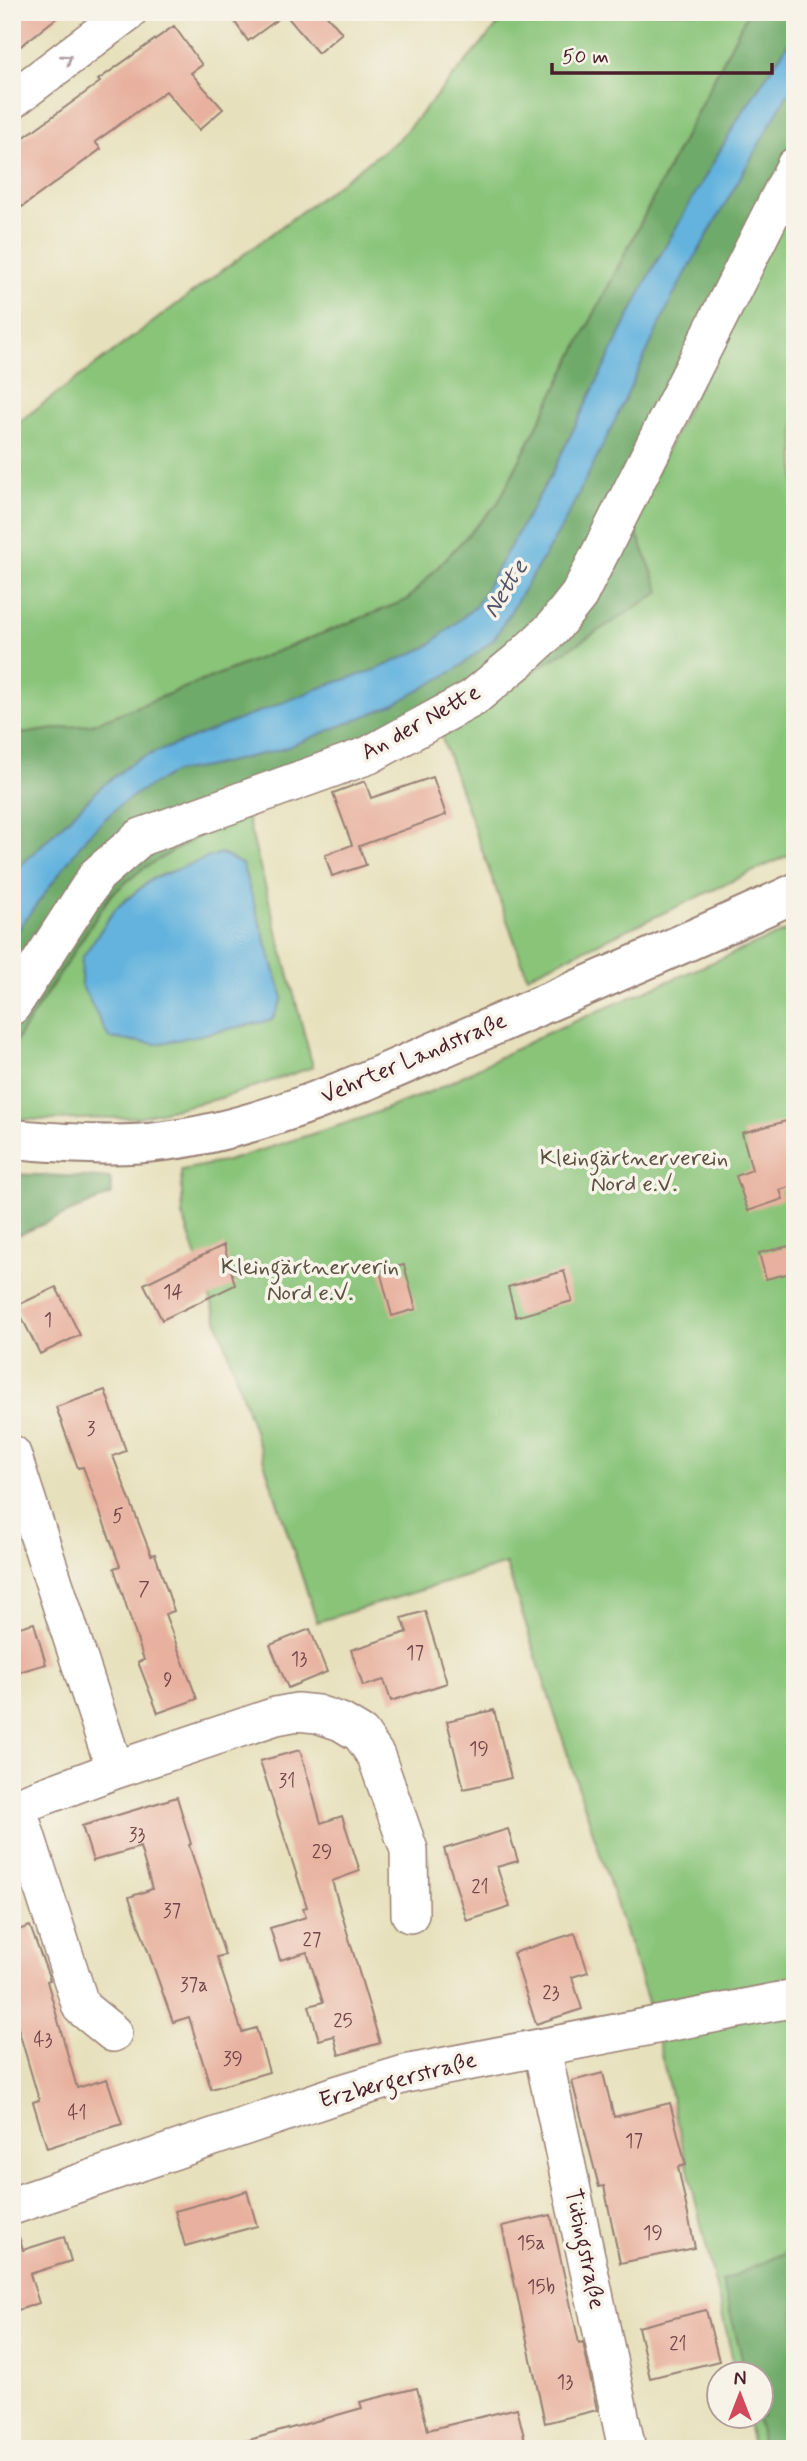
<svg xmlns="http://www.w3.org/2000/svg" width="807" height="2461" viewBox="0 0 807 2461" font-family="Mynerve,sans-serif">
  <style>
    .green { fill: #89c479; stroke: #6a7252; stroke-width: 2 }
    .forest { fill: #6eaa69; stroke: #5c644a; stroke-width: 2 }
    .water { fill: #64b3de; stroke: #576984; stroke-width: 2 }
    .building { fill: #e8b09e }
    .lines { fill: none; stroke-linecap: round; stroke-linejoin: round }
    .minor-casing { stroke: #988074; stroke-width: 40 }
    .major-casing { stroke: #988074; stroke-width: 42 }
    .minor { stroke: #fff; stroke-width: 37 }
    .major { stroke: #fff; stroke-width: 38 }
    .oneway { stroke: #ae9aa0 }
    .labels { text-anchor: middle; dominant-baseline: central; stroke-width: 7; stroke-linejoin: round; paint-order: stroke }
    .number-label { font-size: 19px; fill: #724348 }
    .street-label { font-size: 23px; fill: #4a1f2b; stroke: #f7f3e8 }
    .park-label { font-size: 23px; fill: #5d5142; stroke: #f7f3e8 }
    .water-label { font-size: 24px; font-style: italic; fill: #53536a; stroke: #f7f3e8 }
  </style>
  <rect width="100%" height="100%" fill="#f7f3e8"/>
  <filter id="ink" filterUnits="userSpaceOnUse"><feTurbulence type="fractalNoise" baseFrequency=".0143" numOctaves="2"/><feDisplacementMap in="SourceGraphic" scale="14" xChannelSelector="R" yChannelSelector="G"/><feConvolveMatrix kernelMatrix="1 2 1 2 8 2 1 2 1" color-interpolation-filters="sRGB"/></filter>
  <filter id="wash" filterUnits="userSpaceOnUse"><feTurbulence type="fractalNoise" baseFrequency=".00686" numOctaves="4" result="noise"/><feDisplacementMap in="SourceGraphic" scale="28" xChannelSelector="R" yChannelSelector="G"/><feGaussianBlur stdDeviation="1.57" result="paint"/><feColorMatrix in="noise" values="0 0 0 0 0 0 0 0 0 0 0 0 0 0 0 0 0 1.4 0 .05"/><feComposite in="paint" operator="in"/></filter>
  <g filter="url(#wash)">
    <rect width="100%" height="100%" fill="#e7e0bc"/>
    <path class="green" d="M509 12H748L498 503 407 600 93 724 12 735V427L399 139Z
      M795 190V852L527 976 439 730 632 521Z
      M245 810 313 1067 221 1098 138 1117 50 1120 12 1119V1047L110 896 142 869Z
      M795 927V2449H754L746 2416H762V2374L736 2373 651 2011 506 1564 317 1622 183 1216 181 1170 227 1161 362 1118 437 1089 545 1034Z"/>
    <path class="forest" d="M748 12H795V141L619 488 660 592 439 730 245 810 142 869 110 896 12 1047V735L93 724 407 600 498 503Z
      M12 1174 110 1178 112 1194 12 1238Z
      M795 2252V2449H764L756 2416H762V2374L746 2373 722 2281 784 2253Z"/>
    <path class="water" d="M795 33V81L673 296 611 429 563 525 494 639 457 669 395 704 283 749 206 767 175 772 139 792 119 806 87 836 12 938V874L101 787 136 760 325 686 378 669 427 647 476 606 551 475 653 268 738 119Z
      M220 853 242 864 283 998 272 1020 157 1044 109 1038 81 984 82 958 115 909 152 879Z"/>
    <g id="blocks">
      <path class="building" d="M12 12H64L12 53Z
        M228 12H324L342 33 318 53 285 14 248 41Z
        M174 26 202 65 191 73 223 109 199 130 166 91 95 142 101 149 22 207 12 193V146L100 82 98 80Z
        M433 777 446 815 359 846 366 865 332 876 325 855 352 845 333 793 365 781 371 798Z
        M790 1120 795 1138V1185L780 1190 783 1199 748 1211 736 1176 752 1170 742 1133Z
        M224 1245 235 1285 162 1320 144 1284Z
        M789 1246 795 1272 766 1279 759 1253Z
        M404 1265 416 1309 392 1316 380 1271Z
        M564 1271 572 1301 516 1317 508 1287Z
        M56 1287 80 1335 40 1354 16 1306Z
        M105 1390 126 1451 113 1456 151 1555 155 1554 174 1611 165 1614 197 1699 158 1713 138 1662 144 1660 114 1568 120 1566 83 1467 78 1468 56 1407Z
        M425 1611 447 1683 391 1701 384 1680 363 1686 351 1650 407 1632 402 1618Z
        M34 1623 46 1664 12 1674V1629Z
        M310 1629 327 1672 288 1688 270 1645Z
        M494 1710 511 1778 464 1789 447 1721Z
        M300 1750 321 1823 342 1816 360 1871 332 1881 380 2043 339 2055 334 2036 319 2040 309 2006 323 2002 307 1952 280 1960 270 1928 306 1917 303 1908 307 1907 260 1761Z
        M177 1797 191 1844 189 1845 225 1955 217 1957 242 2032 256 2028 269 2072 211 2089 189 2017 173 2022 129 1897 152 1889 140 1847 93 1861 82 1826Z
        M508 1829 518 1861 497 1867 510 1907 467 1921 444 1849Z
        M30 1926 50 1980 47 1981 77 2088 107 2079 122 2124 47 2148 33 2102 39 2100 12 2007V1932Z
        M575 1933 588 1972 572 1977 582 2009 536 2024 513 1953Z
        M603 2073 614 2117 670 2103 686 2165 678 2167 695 2248 620 2263 604 2186 599 2187 572 2081Z
        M247 2191 257 2226 185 2246 175 2211Z
        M551 2215 579 2343 583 2342 597 2410 545 2423 502 2226Z
        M18 2234 23 2250 64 2237 71 2261 30 2274 39 2303 12 2312V2235Z
        M706 2310 719 2361 650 2378 638 2327Z
        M417 2388 428 2430 517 2408 527 2449H243L242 2442 362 2408 360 2402Z"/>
    </g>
  </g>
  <g filter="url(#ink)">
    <use href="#blocks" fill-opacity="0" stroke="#988074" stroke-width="2"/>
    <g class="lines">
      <g class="minor-casing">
        <path id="minor" d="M12 100 128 12
          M12 1006 97 875 141 837 369 755 473 698 519 660 552 629 579 595 795 166
          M12 1454 115 1770
          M17 1807 81 2007 113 2033
          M12 1808 115 1770 276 1716 297 1712 317 1714 341 1722 361 1734 376 1756 409 1850 410 1914
          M542 2049 627 2449
          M12 2206 336 2095 405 2074 795 1998"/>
      </g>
      <g class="major-casing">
        <path id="major" d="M12 1139C64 1143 114 1148 165 1141 269 1128 375 1077 470 1036 578 989 687 943 795 893"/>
      </g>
      <use href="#minor" class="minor"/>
      <use href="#major" class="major"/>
    </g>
    <defs><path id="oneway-chevron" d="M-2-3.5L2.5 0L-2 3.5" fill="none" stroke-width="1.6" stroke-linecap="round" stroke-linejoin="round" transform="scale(1.75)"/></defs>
    <use class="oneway" href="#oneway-chevron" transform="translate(67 59) rotate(-37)"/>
  </g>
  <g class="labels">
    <g class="number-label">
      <text x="173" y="1292">14</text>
      <text x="48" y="1320">1</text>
      <text x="91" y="1429">3</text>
      <text x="118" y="1516">5</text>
      <text x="144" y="1589">7</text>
      <text x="415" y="1653">17</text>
      <text x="299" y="1659">13</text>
      <text x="168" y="1680">9</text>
      <text x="479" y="1749">19</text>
      <text x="287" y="1781">31</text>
      <text x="137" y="1835">33</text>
      <text x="322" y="1852">29</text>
      <text x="480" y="1887">21</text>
      <text x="172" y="1911">37</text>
      <text x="312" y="1940">27</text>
      <text x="194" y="1985">37a</text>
      <text x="551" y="1993">23</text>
      <text x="343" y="2021">25</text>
      <text x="43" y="2040">43</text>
      <text x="233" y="2059">39</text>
      <text x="77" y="2113">41</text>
      <text x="634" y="2141">17</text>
      <text x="653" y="2233">19</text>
      <text x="531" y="2243">15a</text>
      <text x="541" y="2287">15b</text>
      <text x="678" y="2344">21</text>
      <text x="565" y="2382">13</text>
    </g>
    <g class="street-label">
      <text transform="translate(421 723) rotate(-29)">An der Nette</text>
      <text transform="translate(414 1059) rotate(-23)">Vehrter Landstraße</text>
      <text transform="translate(398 2081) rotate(-15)">Erzbergerstraße</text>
      <text transform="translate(584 2249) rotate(78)">Tütingstraße</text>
    </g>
    <g class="park-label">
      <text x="634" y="1159">Kleingärtnerverein<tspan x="634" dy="26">Nord e.V.</tspan></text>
      <text x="310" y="1268">Kleingärtnerverin<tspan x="310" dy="26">Nord e.V.</tspan></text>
    </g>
    <g class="water-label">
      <text transform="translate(506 589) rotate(-58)">Nette</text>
    </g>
  </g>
  <rect width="807" height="2461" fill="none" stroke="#f7f3e8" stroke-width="42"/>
  <g transform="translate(740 2395)"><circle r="33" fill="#f7f3e8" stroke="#b29e9c" stroke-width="2"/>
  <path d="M0-5L12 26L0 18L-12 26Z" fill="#d1495b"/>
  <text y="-10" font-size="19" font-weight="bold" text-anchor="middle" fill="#4a1f2b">N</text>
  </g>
  <path d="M552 63v10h220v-10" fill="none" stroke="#4a1f2b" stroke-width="3.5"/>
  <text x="562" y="63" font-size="21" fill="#4a1f2b" stroke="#f7f3e8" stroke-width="5" paint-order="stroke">50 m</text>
</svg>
